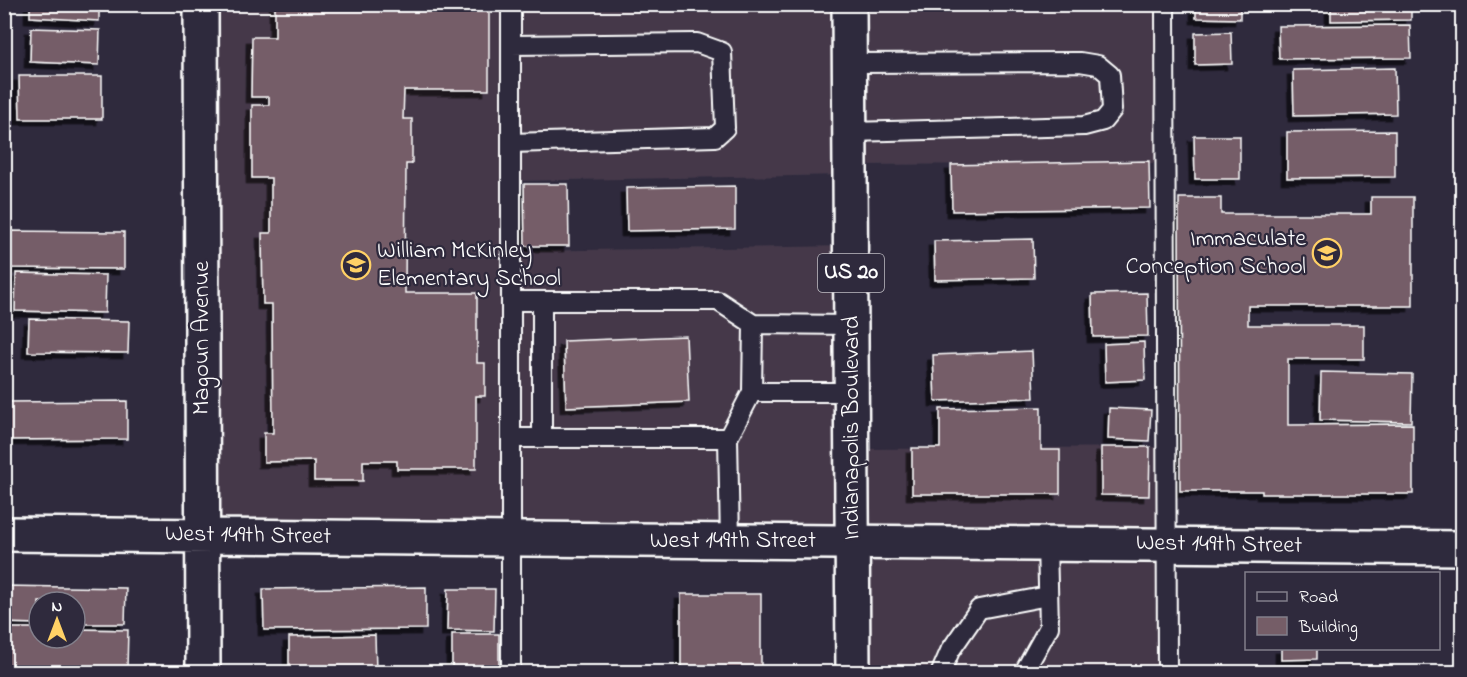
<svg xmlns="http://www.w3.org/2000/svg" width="1467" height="677" viewBox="0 0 1467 677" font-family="'Indie Flower',sans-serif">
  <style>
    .built { fill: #44394a }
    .building { fill: #755d67; stroke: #fff; stroke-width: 1.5; filter: url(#shadow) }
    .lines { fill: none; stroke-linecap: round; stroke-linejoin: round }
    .lane-casing { stroke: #fff; stroke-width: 22 }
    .street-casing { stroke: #fff; stroke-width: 38 }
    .primary-casing { stroke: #fff; stroke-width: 38 }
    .lane { stroke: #2f2a3d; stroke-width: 18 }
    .street { stroke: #2f2a3d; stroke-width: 33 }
    .primary { stroke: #2f2a3d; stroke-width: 33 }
    .labels { text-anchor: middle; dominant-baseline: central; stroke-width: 4.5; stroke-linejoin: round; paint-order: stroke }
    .shield { fill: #2f2a3d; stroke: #c1bfc5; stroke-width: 1.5 }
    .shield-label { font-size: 22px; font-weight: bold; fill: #fff }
    .poi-label { font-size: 24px; fill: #fff; stroke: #2f2a3d; text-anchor: end }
    .street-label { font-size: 24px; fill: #fff; stroke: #2f2a3d }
  </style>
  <defs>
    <filter id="shadow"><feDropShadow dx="-5.5" dy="5.5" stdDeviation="0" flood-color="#0009"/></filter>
  </defs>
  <rect width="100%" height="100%" fill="#2f2a3d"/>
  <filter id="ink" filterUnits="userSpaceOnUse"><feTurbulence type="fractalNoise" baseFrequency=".0167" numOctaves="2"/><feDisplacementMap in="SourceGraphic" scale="12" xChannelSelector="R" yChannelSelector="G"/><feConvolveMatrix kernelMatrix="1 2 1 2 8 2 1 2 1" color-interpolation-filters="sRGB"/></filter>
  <g filter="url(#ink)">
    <path class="built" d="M209 5H503L502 530 210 526Z
      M516 5H845L846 175 514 181Z
      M854 5H1159V163L855 165Z
      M847 246V538L514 534 515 251Z
      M1161 447 1160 540 858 537 856 449Z
      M856 545 1168 547 1169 672H856Z"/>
    <path class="building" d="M30 4H99V21L30 17Z
      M275 4H489V90H404L403 119H412V164H406L405 293H477V363H485V396H476V469H397V461H363V481H314V461L264 462V433H273L272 304H263L262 233H271V178H252V105H269V97H251L252 37H275Z
      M1196 4H1240V19L1196 18Z
      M1331 4H1411V20L1331 21Z
      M1410 25 1411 58 1279 59 1278 26Z
      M31 28 100 30 99 65 30 62Z
      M1231 32 1232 64 1195 65V33Z
      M1395 68 1396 114 1294 116 1293 70Z
      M19 76H102V119H20Z
      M1395 131V177L1287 178V132Z
      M1194 136H1240V179H1195Z
      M1149 161 1150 208 952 211 951 165Z
      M524 184H568L569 246H525Z
      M735 186V229L627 231 626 188Z
      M1371 197H1413V306H1248V325H1364V359H1288V425L1413 424V494H1262V491H1180L1179 198H1221V214H1371Z
      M4 231 124 232V269L4 268Z
      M1033 239 1034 278 935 280 934 241Z
      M16 273 106 275 105 313 15 311Z
      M1147 293 1148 336 1093 337 1092 294Z
      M29 319 129 321 128 353 28 352Z
      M686 336 689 402 566 407 564 341Z
      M1144 342 1145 380 1105 382 1104 344Z
      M1032 351 1034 398 935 401 933 355Z
      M1321 372 1412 374 1411 422 1320 420Z
      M127 401V439L4 440V402Z
      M1041 407V450H1060V494H912V448H940V409Z
      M1109 408 1151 410 1149 441 1108 439Z
      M1101 447H1150L1149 496 1101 495Z
      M4 586 126 588 125 624H75V602H39V624L4 623Z
      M426 587V629L264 630 263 589Z
      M448 589H495L494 631 447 630Z
      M681 594H761V672H681Z
      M4 628H39V638H75V629L128 630 127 669 4 666Z
      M452 634H499V672H452Z
      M375 635 376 671 289 672V637Z
      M1281 648H1317V659L1281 660Z"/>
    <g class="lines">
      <g class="lane-casing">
        <path id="lane" d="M1165 4 1167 672
          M511 45 697 43 722 52 725 128 715 137 511 143
          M850 63 1080 62 1098 65 1110 75 1112 110 1103 121 1084 126 850 132
          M511 301H718L753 324 851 325
          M542 301V438
          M752 392H852
          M511 438H728
          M730 541 728 438 752 392 753 324
          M511 672V4
          M941 672 950 651 979 609 1048 596
          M1024 672 1049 627 1047 543"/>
      </g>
      <g class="street-casing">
        <path id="street" d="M201 4 203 672
          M4 534 1462 548"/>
      </g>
      <g class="primary-casing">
        <path id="primary" d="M849 4 853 672"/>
      </g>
      <use href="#lane" class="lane"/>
      <use href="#street" class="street"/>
      <use href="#primary" class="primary"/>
    </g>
  </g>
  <defs>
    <g id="school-ring" transform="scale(1.5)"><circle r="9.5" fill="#2f2a3d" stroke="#ffd166" stroke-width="1.5"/><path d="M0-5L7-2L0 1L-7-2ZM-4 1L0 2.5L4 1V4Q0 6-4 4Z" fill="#ffd166"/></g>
  </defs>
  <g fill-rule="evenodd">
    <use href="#school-ring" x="1327" y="253"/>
    <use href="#school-ring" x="356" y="265"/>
  </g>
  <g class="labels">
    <rect class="shield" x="818" y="254" width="66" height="38" rx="4.5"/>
    <g class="shield-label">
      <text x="851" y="273">US 20</text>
    </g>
    <g class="poi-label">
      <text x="1306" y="239">Immaculate<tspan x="1306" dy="28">Conception School</tspan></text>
      <text x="377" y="251" text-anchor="start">William McKinley<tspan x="377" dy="28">Elementary School</tspan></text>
    </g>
    <g class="street-label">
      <text transform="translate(202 338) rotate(-90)">Magoun Avenue</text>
      <text transform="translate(852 428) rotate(-90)">Indianapolis Boulevard</text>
      <text transform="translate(248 536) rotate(1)">West 149th Street</text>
      <text x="733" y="541">West 149th Street</text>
      <text transform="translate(1219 545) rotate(1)">West 149th Street</text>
    </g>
  </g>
  <rect width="1467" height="677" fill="none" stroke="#2f2a3d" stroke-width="24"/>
  <rect x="12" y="12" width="1443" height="653" fill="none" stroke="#fff" stroke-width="2" filter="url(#ink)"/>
  <rect x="1245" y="572" width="195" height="78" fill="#2f2a3d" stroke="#827f8b" stroke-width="1.5"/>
  <rect x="1257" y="592" width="30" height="9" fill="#2f2a3d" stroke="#827f8b" stroke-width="1.5"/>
  <text x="1299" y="602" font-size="18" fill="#ffffff">Road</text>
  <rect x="1257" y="617" width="30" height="18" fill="#755d67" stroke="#827f8b" stroke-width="1.5"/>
  <text x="1299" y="632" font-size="18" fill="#ffffff">Building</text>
  <g transform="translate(57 620)"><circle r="28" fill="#2f2a3d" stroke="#827f8b" stroke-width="1.5"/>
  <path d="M0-4.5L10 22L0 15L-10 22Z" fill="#ffd166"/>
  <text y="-9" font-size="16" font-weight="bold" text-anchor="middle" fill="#ffffff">N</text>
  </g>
</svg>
